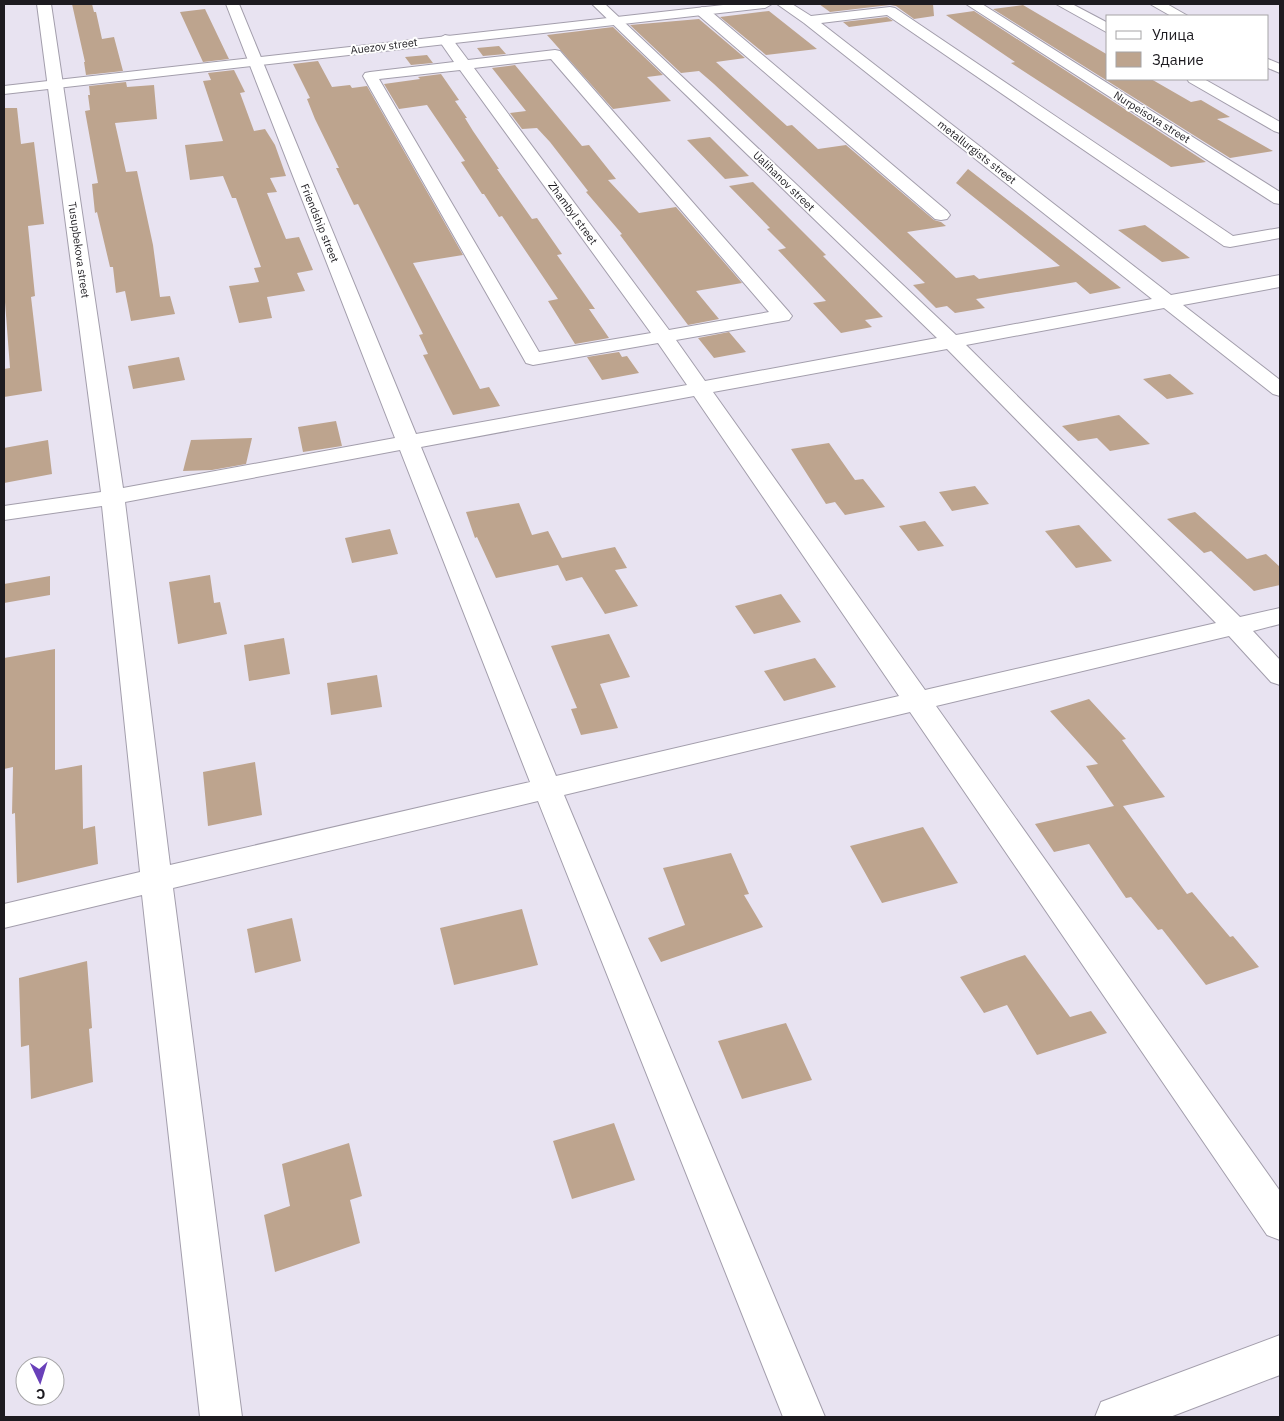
<svg xmlns="http://www.w3.org/2000/svg" width="1284" height="1421" viewBox="0 0 1284 1421" font-family="'IBM Plex Sans',sans-serif">
  <style>
    .building { fill: #bda48e }
    .lines { fill: none; stroke-linecap: round; stroke-linejoin: round }
    .minor-casing { stroke: #a39eac; stroke-width: 2 }
    .major-casing { stroke: #a39eac; stroke-width: 2 }
    .minor { fill: #fff; fill-rule: evenodd }
    .major { fill: #fff; fill-rule: evenodd }
    .labels { text-anchor: middle; dominant-baseline: central; stroke-width: 4; stroke-linejoin: round; paint-order: stroke }
    .far-street-label { font-size: 11px; fill: #1d1b20; stroke: #fff }
  </style>
  <rect width="100%" height="100%" fill="#e8e3f1"/>
  <path class="building" d="M72 4H92L94 12H96L102 39 114 37 123 71 86 75 84 62H85Z
    M819 4H933L934 16 914 19 896 6 890 5 830 12Z
    M1023 5 1108 55V79H1151L1191 102 1201 100 1230 117 1217 119 1273 151 1230 158 993 9Z
    M205 9 227 55 229 59 203 62 180 12Z
    M769 11 817 49 766 55 720 17Z
    M974 11 1206 162 1171 167 1011 63 1015 62 946 15Z
    M887 17 893 21 849 27 843 22Z
    M699 19 745 58 716 62 787 126 792 125 818 149 846 145 934 220 941 222 946 226 907 232 956 278 974 275 979 279 1060 266 956 183 968 169 1121 288 1090 294 1076 282 976 299 985 308 955 313 947 306 936 308 913 285 925 283 714 84 699 71 681 73 630 25Z
    M613 27 663 75 647 77 671 101 613 109 547 35Z
    M499 46 506 54 483 56 477 48Z
    M427 55 433 63 411 65 405 57Z
    M318 61 332 87 350 85 352 88 367 86 463 255 413 263 480 389 489 387 500 406 453 415 423 355 428 354 419 335 423 334 358 204 354 205 336 168H339L315 119 307 99 310 98 293 64Z
    M515 65 582 146 589 145 616 179 608 180 639 213 676 207 742 283 696 291 719 319 688 325 620 235 622 234 586 192 588 191 550 142 537 128 522 129 510 113 526 111 492 68Z
    M234 70 245 92 240 93 254 131 265 129 275 145 286 176 270 178 277 192 267 193 286 239 299 237 313 270 297 273 305 291 267 297 272 318 239 323 229 286 259 282 254 268 261 267 236 198H232L223 176 190 180 185 145 223 141 203 81 211 80 208 73Z
    M441 74 459 100 455 101 467 118H465L473 131 499 169H497L532 219 537 218 562 254 557 255 595 309H589L609 338 575 344 548 301 558 299 502 216 499 217 484 194H482L461 162 465 161 427 105 399 109 384 84 420 79 418 77Z
    M126 82 127 87 154 85 157 119 115 123 126 172 137 171 153 245 160 297 170 296 175 314 131 321 125 291 116 293 113 267H110L97 212 95 213 92 184 98 183 85 111 90 110 88 95H90L89 86Z
    M4 108H17L21 144 34 142 44 224 28 226 35 296 31 297 42 391 4 397V369L10 368 4 289Z
    M710 137 749 176 725 179 687 140Z
    M753 182 826 255 823 256 883 317 865 320 872 327 841 333 813 303 826 301 778 250 786 248 767 229 770 228 729 186Z
    M1145 225 1190 258 1162 262 1118 230Z
    M729 332 746 352 714 358 698 338Z
    M619 352 622 357 627 356 639 373 602 380 587 357Z
    M179 357 185 380 133 389 128 366Z
    M1170 374 1194 394 1167 399 1143 379Z
    M1119 415 1150 444 1110 451 1097 438 1078 441 1062 426Z
    M336 421 342 446 303 452 298 427Z
    M252 438 246 464 212 470 183 471 191 440Z
    M48 440 52 474 4 483V448Z
    M829 443 855 480 863 479 885 507 845 515 835 502 826 504 791 449Z
    M975 486 989 504 952 511 939 492Z
    M519 503 532 535 548 531 562 558 615 547 627 568 615 570 638 606 605 614 582 577 566 581 558 565 496 578 477 537 475 538 466 512Z
    M1195 512 1247 559 1266 554 1280 567V585L1254 591 1211 551 1204 553 1167 519Z
    M925 521 944 546 918 551 899 526Z
    M1079 525 1112 561 1076 568 1045 531Z
    M390 529 398 554 352 563 345 538Z
    M210 575 214 603 220 602 227 634 178 644 169 582Z
    M50 576V595L4 603V584Z
    M781 594 801 622 754 634 735 606Z
    M609 634 630 677 600 684 618 728 581 735 571 709 577 708 551 646Z
    M284 638 290 674 249 681 244 645Z
    M55 649V770L82 765 83 829 95 826 98 864 17 883 15 813 12 814 13 767 4 769V658Z
    M815 658 836 687 784 701 764 671Z
    M377 675 382 707 331 715 327 683Z
    M1089 699 1126 739 1122 740 1165 797 1123 806 1187 894 1192 892 1230 937 1233 936 1259 967 1206 985 1162 929 1158 930 1131 897 1126 898 1089 844 1054 852 1035 824 1114 806 1086 766 1098 764 1050 711Z
    M255 762 262 815 208 826 203 772Z
    M923 827 958 883 882 903 850 846Z
    M731 853 749 894 744 895 763 927 661 962 648 938 685 925 663 868Z
    M522 909 538 965 454 985 440 928Z
    M292 918 301 961 255 973 247 929Z
    M1025 955 1070 1017 1091 1011 1107 1033 1037 1055 1007 1005 984 1013 960 977Z
    M87 961 92 1028 89 1029 93 1082 31 1099 29 1045 21 1047 19 978Z
    M786 1023 812 1080 742 1099 718 1041Z
    M614 1123 635 1180 572 1199 553 1141Z
    M349 1143 362 1196 350 1200 360 1243 275 1272 264 1215 290 1206 282 1164Z"/>
  <g class="lines">
    <g class="minor-casing">
      <path id="minor" d="M37 4H51L123 488 395 438 226 4H239L416 434 687 385 658 343 533 365 526 363 363 76 365 73 370 72 454 62 438 39 445 35 450 36 468 60 555 50 560 51 789 312 792 316 789 320 676 340 705 381 937 338 592 4H605L956 335 1152 299 804 23 777 4H792L811 16 890 7 895 8 1233 236 1280 228V238L1230 247 1224 246 887 15 821 23 1171 295 1280 275V287L1183 305 1280 380V396L1273 394 1164 308 966 345 1240 617 1280 608V624L1253 631 1280 660V685L1271 682 1229 636 936 706 1280 1191V1240L1267 1235 910 712 564 795 825 1417H783L538 801 173 888 242 1417H200L142 895 4 928V904L140 872 102 506 4 520V506L101 492ZM551 59 769 312 669 330 474 68ZM460 70 651 333 539 352 379 79ZM947 349 1216 623 925 690 713 392ZM694 396 899 696 556 776 421 447ZM400 450 530 782 170 865 125 502Z
        M966 4H982L1280 192V204L1274 203Z
        M1056 4H1072L1108 23V33Z
        M1150 4H1167L1188 16H1171Z
        M702 7 707 8 947 211 950 215 947 219 941 220 935 219 697 14 695 11Z
        M1268 59 1280 64V73L1268 68Z
        M1187 79H1204L1280 122V133L1274 131 1189 82Z
        M1280 1335V1375L1170 1417H1095L1101 1402Z"/>
    </g>
    <g class="major-casing">
      <path id="major" d="M732 4H772L765 8 4 94V86Z"/>
    </g>
    <use href="#minor" class="minor"/>
    <use href="#major" class="major"/>
  </g>
  <g class="labels">
    <g class="far-street-label">
      <text transform="translate(384 46) rotate(-7)">Auezov street</text>
      <text transform="translate(1152 117) rotate(32)">Nurpeisova street</text>
      <text transform="translate(977 152) rotate(38)">metallurgists street</text>
      <text transform="translate(784 181) rotate(44)">Ualihanov street</text>
      <text transform="translate(573 213) rotate(54)">Zhambyl street</text>
      <text transform="translate(320 223) rotate(68)">Friendship street</text>
      <text transform="translate(79 250) rotate(82)">Tusupbekova street</text>
    </g>
  </g>
  <rect width="1284" height="1421" fill="none" stroke="#1d1b20" stroke-width="10"/>
  <rect x="1106" y="15" width="162" height="65" fill="#ffffff" stroke="#a5a4a6"/>
  <rect x="1116" y="31" width="25" height="8" fill="#ffffff" stroke="#a5a4a6"/>
  <text x="1152" y="40" font-size="15" fill="#1d1b20">Улица</text>
  <rect x="1116" y="52" width="25" height="15" fill="#bda48e" stroke="#a5a4a6"/>
  <text x="1152" y="65" font-size="15" fill="#1d1b20">Здание</text>
  <g transform="translate(40 1381) rotate(176)"><circle r="24" fill="#ffffff" stroke="#a5a4a6"/>
  <path d="M0-4L9 19L0 12L-9 19Z" fill="#6940b9"/>
  <text y="-8" font-size="14" font-weight="bold" text-anchor="middle" fill="#1d1b20">С</text>
  </g>
</svg>
